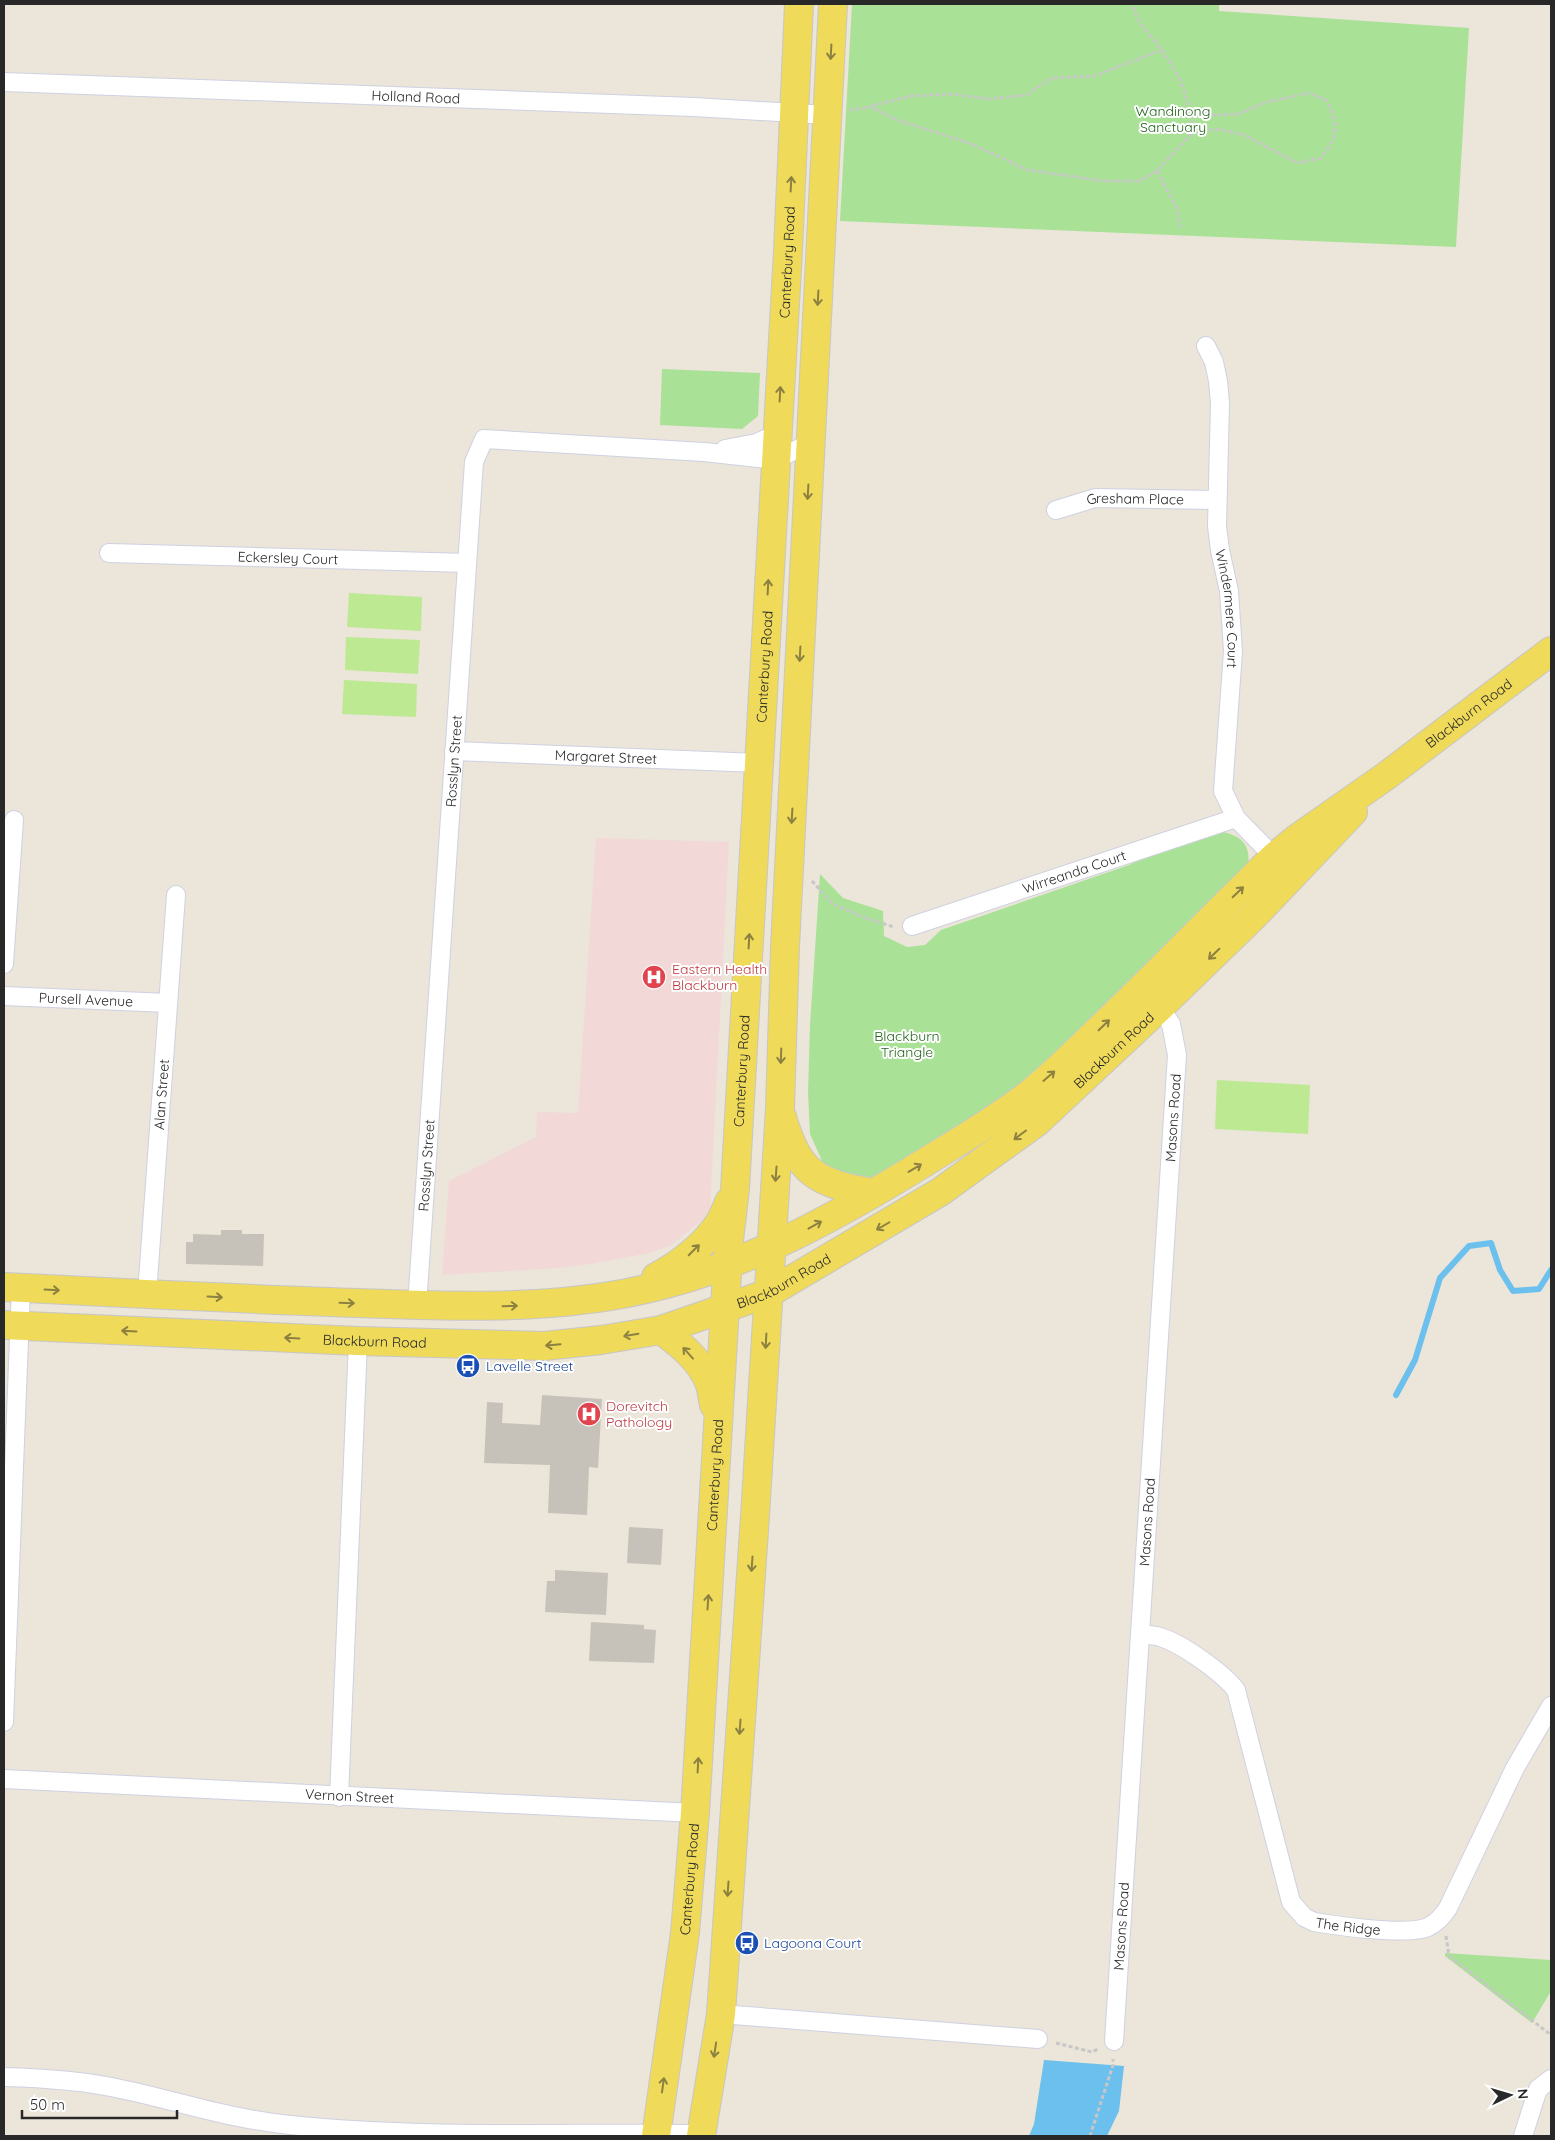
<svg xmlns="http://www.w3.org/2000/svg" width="1555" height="2140" viewBox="0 0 1555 2140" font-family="Quicksand,sans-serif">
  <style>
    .medical { fill: #f2d8d7 }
    .green { fill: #a9e296 }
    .pitch { fill: #bce991 }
    .water { fill: #6cc0ed }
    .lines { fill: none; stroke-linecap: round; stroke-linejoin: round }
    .stream { stroke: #6cc0ed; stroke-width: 6 }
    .building { fill: #c6c2ba }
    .street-casing { stroke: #cfd1e1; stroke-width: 20 }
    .primary-casing { stroke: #c7c7c7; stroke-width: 30 }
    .path { stroke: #c7c7c7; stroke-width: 3; stroke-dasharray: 4 2.5; stroke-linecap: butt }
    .street { stroke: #fff; stroke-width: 18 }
    .primary { stroke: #efda5a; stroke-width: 28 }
    .oneway { stroke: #8c8141 }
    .labels { text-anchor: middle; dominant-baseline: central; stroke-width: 4; stroke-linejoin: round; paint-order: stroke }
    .street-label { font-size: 14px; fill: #282828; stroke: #fff }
    .park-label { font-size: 14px; fill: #22641a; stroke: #fff }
    .health-label { font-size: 14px; fill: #be3a42; stroke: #fff; text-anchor: start }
    .transit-label { font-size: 14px; fill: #164399; stroke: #fff; text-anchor: start }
  </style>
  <rect width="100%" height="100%" fill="#ebe5da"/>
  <path class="medical" d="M596 838 729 842 710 1209 700 1222 670 1246 649 1253 590 1264 558 1268 442 1275 449 1181 536 1137 537 1112 578 1113Z"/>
  <path class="green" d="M852 4H1219V11L1469 28 1456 247 840 221Z
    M662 369 760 373 758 416 742 429 660 425Z
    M1203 830C1231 831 1255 837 1247 870L1064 1046 1000 1101 880 1176 859 1181 827 1172 810 1134 808 1092 810 1025 820 874 843 898 883 911 884 936 907 947 925 945 941 930 1129 865Z
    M1445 1953 1551 1960V1991L1532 2023 1445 1956Z"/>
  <path class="pitch" d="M349 593 422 597 421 631 347 627Z
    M346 637 420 640 418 674 345 670Z
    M344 680 417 684 416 717 342 714Z
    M1217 1080 1310 1085 1308 1134 1215 1129Z"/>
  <path class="water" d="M1044 2060 1124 2066 1119 2111 1107 2136H1029L1034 2124Z"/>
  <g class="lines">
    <path class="stream" d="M1396 1395 1415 1360 1440 1278 1469 1246 1491 1243 1500 1270 1513 1291 1539 1289 1551 1270"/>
  </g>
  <path class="building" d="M221 1230H242V1234H264L263 1266 186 1264V1242H193V1234L221 1235Z
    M542 1395 602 1399 598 1468 589 1467 587 1515 548 1513 550 1465 484 1463 487 1402 503 1403 502 1423 540 1425Z
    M629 1527 663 1529 661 1565 627 1563Z
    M555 1570 608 1573 606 1615 545 1612 547 1581H555Z
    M591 1622 644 1625V1629L656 1630 654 1663 589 1661Z"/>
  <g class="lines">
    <g class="street-casing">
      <g id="street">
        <path id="s1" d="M4 82 694 107 827 115"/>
        <path id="s2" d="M1206 346 1214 362 1218 381 1220 403 1217 526 1220 550 1229 591 1233 651 1223 791 1236 818 1274 857"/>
        <path d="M725 449 757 443 778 433"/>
        <path id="s3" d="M1056 510 1095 498 1216 500"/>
        <path id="s4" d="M109 553 467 563"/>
        <path id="s5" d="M454 751 759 763"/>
        <path id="s6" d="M912 926 1236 818"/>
        <path d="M4 964 14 820"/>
        <path id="s7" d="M4 996 168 1003"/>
        <path id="s8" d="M147 1294 176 895"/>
        <path id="s9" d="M417 1306 474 462 484 439 704 452 775 460 810 443"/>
        <path id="s10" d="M1140 1634C1147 1635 1154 1635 1160 1637 1181 1643 1223 1673 1236 1690L1291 1902 1304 1917 1314 1922C1338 1926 1408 1936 1428 1927 1436 1923 1443 1916 1448 1908L1515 1768 1551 1706"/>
        <path d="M4 1722 21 1288"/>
        <path id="s11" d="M4 1779 695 1813"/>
        <path d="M339 1797 358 1341"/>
        <path d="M721 2014 1038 2039"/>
        <path id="s12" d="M1114 2041 1177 1055 1171 1024 1160 1007"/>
        <path d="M4 2077C41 2078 79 2080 116 2088 175 2100 229 2119 290 2125 426 2139 564 2132 701 2134"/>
        <path d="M1523 2136 1538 2089 1551 2079"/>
      </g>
    </g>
    <g class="primary-casing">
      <g id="primary">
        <path d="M782 1117C799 1175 817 1183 874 1193"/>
        <path d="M656 1277C678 1266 705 1245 719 1223 723 1217 726 1209 729 1202"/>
        <path id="s13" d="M4 1287C122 1293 241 1299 359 1303 447 1306 535 1310 622 1294 736 1273 830 1221 927 1161 961 1140 996 1120 1028 1095 1058 1071 1084 1044 1112 1017 1166 965 1219 910 1274 857L1296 839 1386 776 1551 651"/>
        <path id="s14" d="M4 1325 358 1341 544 1346 601 1340 661 1330 769 1293 940 1192 1037 1122 1160 1007 1255 915 1353 812"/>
        <path d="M661 1330C680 1344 700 1360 709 1382 712 1389 712 1398 714 1405"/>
        <path id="s15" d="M656 2136 685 1933 695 1813 729 1240 735 1189 788 251 799 4"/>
        <path d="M701 2136 721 2014 755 1516 780 1108 785 947 833 4"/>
      </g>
    </g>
    <path class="path" d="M872 106 911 96 951 94 989 99 1026 95 1052 78 1094 76 1162 50
      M850 110 871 107 897 120 969 143 1028 170 1104 181H1139L1157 171 1193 132C1191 101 1180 75 1161 49 1148 32 1139 26 1132 4
      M1192 112 1216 115 1238 114 1267 102 1309 93 1327 101C1339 128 1339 134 1321 158L1298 163 1244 135 1219 129 1193 132
      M1157 171 1178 210 1180 227
      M812 881 833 904 866 918 894 927
      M1446 1936 1449 1956 1551 2035
      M1056 2043 1092 2052 1098 2049
      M1090 2136 1113 2065V2059"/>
    <use href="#street" class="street"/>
    <use href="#primary" class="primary"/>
  </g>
  <defs><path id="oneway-shaft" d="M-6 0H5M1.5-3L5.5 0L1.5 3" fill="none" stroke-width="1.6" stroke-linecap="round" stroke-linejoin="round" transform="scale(1.25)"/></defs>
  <g class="oneway">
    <use href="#oneway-shaft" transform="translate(831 52) rotate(93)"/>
    <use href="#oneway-shaft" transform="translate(791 184) rotate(-87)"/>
    <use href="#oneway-shaft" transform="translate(818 298) rotate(93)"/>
    <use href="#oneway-shaft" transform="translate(780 394) rotate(-87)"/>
    <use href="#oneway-shaft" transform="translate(808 492) rotate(93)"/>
    <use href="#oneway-shaft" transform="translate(768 587) rotate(-87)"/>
    <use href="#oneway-shaft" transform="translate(800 654) rotate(93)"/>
    <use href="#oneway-shaft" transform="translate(792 816) rotate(93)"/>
    <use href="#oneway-shaft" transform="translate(1238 892) rotate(-44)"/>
    <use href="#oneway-shaft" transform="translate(749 941) rotate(-87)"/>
    <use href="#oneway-shaft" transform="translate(1214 954) rotate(136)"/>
    <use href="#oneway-shaft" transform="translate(1104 1025) rotate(-44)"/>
    <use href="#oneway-shaft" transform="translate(781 1056) rotate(92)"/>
    <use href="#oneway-shaft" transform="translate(1049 1076) rotate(-41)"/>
    <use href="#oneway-shaft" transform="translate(1020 1135) rotate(143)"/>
    <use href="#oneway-shaft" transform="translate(915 1168) rotate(-31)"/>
    <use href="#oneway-shaft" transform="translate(776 1174) rotate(94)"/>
    <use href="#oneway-shaft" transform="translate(815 1225) rotate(-29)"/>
    <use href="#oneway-shaft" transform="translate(883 1226) rotate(150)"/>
    <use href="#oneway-shaft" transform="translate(694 1250) rotate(-45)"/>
    <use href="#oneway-shaft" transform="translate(52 1290) rotate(3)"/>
    <use href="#oneway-shaft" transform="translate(215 1297) rotate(3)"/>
    <use href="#oneway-shaft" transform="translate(347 1303) rotate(2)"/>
    <use href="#oneway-shaft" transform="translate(510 1306) rotate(-2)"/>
    <use href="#oneway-shaft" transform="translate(129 1331) rotate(-177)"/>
    <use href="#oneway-shaft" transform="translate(631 1335) rotate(170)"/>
    <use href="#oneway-shaft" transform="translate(292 1338) rotate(-177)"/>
    <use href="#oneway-shaft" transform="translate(766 1341) rotate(93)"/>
    <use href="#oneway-shaft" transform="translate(553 1345) rotate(175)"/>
    <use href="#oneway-shaft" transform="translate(688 1353) rotate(-132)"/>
    <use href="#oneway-shaft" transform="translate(752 1564) rotate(94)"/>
    <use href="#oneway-shaft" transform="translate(708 1602) rotate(-86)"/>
    <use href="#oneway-shaft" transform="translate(740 1727) rotate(94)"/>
    <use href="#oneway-shaft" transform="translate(698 1765) rotate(-87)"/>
    <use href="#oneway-shaft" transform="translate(728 1889) rotate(94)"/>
    <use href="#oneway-shaft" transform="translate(715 2050) rotate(99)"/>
    <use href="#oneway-shaft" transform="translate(663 2085) rotate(-82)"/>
  </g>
  <defs>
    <g id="hospital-disc" transform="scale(1.25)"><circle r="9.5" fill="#e0444e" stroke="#fff"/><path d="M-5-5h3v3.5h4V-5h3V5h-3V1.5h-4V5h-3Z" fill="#fff"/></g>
    <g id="bus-disc" transform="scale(1.25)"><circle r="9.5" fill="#1a4fb4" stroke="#fff"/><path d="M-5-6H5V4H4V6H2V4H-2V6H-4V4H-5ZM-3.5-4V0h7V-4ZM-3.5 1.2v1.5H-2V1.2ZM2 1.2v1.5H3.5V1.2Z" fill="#fff"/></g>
  </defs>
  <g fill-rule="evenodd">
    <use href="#hospital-disc" x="654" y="977"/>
    <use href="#bus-disc" x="468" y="1366"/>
    <use href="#hospital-disc" x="589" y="1414"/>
    <use href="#bus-disc" x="747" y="1943"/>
  </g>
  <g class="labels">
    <g class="street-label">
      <text stroke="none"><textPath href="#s1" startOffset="412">Holland Road</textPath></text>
      <text stroke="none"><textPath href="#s15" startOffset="1879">Canterbury Road</textPath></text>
      <text stroke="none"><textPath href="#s3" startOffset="81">Gresham Place</textPath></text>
      <text stroke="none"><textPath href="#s4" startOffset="179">Eckersley Court</textPath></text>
      <text stroke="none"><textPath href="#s2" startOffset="266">Windermere Court</textPath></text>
      <text stroke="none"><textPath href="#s15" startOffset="1474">Canterbury Road</textPath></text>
      <text stroke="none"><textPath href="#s13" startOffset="1659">Blackburn Road</textPath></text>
      <text stroke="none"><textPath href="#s5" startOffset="152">Margaret Street</textPath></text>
      <text stroke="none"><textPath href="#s9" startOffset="546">Rosslyn Street</textPath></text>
      <text stroke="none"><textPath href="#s6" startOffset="171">Wirreanda Court</textPath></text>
      <text stroke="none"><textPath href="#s7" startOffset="82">Pursell Avenue</textPath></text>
      <text stroke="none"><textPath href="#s14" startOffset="1196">Blackburn Road</textPath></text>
      <text stroke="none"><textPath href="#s15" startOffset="1069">Canterbury Road</textPath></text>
      <text stroke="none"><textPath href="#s8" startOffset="200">Alan Street</textPath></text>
      <text stroke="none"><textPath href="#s12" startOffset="925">Masons Road</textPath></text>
      <text stroke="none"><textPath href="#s9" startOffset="141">Rosslyn Street</textPath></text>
      <text stroke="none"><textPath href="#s14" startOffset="791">Blackburn Road</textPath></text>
      <text stroke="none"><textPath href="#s14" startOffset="371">Blackburn Road</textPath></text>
      <text stroke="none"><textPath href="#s15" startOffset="664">Canterbury Road</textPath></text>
      <text stroke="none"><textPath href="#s12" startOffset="520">Masons Road</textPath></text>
      <text stroke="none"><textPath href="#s11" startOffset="346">Vernon Street</textPath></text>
      <text stroke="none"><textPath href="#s15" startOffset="259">Canterbury Road</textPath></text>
      <text stroke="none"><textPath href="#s10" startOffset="398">The Ridge</textPath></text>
      <text stroke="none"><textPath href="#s12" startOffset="115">Masons Road</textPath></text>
    </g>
    <g class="park-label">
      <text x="1173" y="111">Wandinong<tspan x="1173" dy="16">Sanctuary</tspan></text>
      <text x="907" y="1036">Blackburn<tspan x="907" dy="16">Triangle</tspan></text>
    </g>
    <g class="health-label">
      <text x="672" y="969">Eastern Health<tspan x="672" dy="16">Blackburn</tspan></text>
      <text x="606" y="1406">Dorevitch<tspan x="606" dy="16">Pathology</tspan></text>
    </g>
    <g class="transit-label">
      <text x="486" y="1366">Lavelle Street</text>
      <text x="764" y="1943">Lagoona Court</text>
    </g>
  </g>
  <rect width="1555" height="2140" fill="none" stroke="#282828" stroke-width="10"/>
  <g transform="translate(1510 2095) rotate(85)" stroke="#ffffff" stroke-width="4" paint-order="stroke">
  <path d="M0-4L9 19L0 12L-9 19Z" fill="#282828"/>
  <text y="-8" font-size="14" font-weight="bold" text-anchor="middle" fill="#282828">N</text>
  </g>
  <path d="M22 2110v8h155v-8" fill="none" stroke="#282828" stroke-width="2.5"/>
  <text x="30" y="2110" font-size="15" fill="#282828" stroke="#ffffff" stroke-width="4" paint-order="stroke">50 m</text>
</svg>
